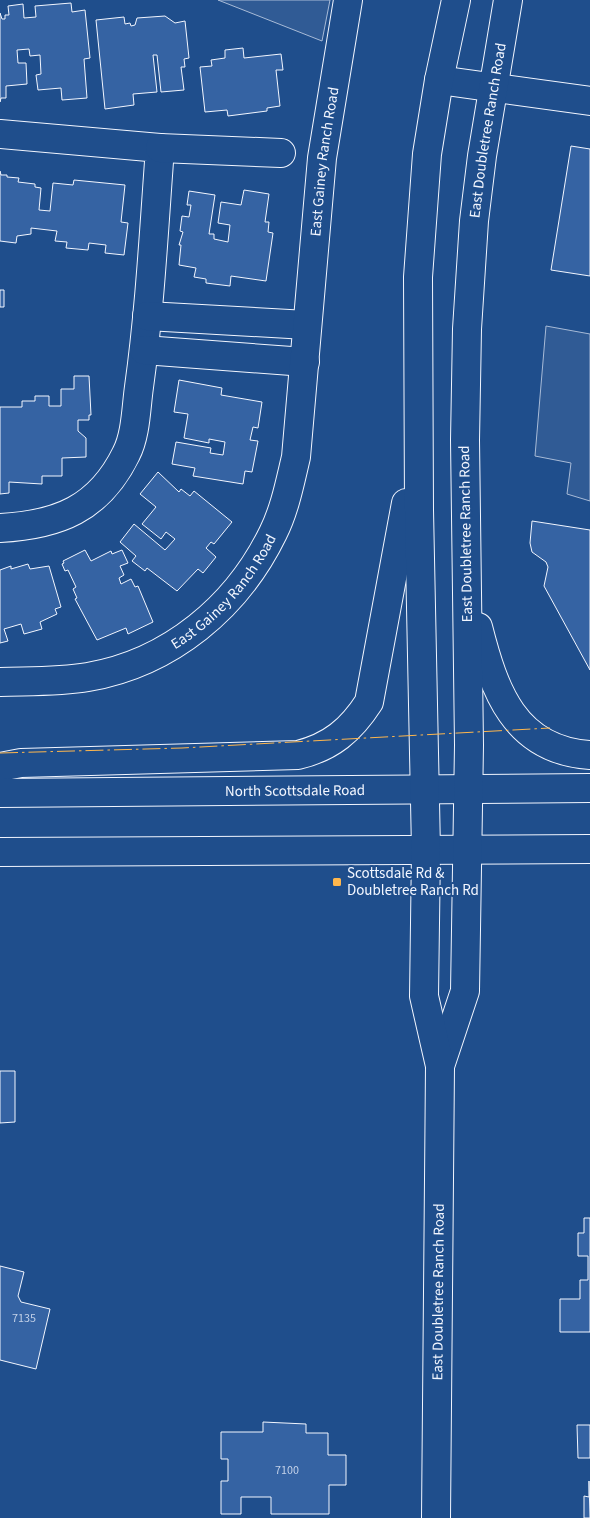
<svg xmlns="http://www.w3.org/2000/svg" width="590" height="1518" viewBox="0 0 590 1518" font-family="'Source Sans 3',sans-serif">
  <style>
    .built { fill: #305b95; stroke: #a8bbd7 }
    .building { fill: #3563a3; stroke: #f2f6ff }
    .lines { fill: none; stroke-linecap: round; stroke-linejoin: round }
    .minor-casing { stroke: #f2f6ff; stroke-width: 30 }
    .major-casing { stroke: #f2f6ff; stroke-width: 30 }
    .minor { stroke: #1f4e8c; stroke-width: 28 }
    .major { stroke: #1f4e8c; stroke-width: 28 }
    .power { stroke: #ffb74d; stroke-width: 1; stroke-dasharray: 18 4 2.5 4; stroke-linecap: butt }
    .poi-dot { fill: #ffb74d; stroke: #1f4e8c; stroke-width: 2 }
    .labels { text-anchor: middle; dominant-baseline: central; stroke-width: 4; stroke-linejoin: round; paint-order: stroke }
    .number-label { font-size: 12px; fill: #c3d1e8 }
    .street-label { font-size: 15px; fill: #f2f6ff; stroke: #1f4e8c }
    .poi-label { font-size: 15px; fill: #f2f6ff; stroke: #1f4e8c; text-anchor: start }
  </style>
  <rect width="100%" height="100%" fill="#1f4e8c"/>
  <path class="built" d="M218 0H330L322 41Z
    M546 326 590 334V501L567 494 571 463 535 456Z"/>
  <path class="building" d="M71 3 72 12 85 10 90 58 84 59 87 98 62 100 61 88 38 90 36 75 41 74 40 55 30 56 29 49 17 50 18 63H26L27 84 6 86V98H1L0 102V13L2 19H5V15H9L8 6 23 4 24 18 36 17 35 6Z
    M165 16 175 23 185 21 189 58 184 59 185 67H181L184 90 161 92 157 55H153L157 92 133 94 134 105 105 109 96 20 124 17 125 24 130 23 131 26 135 25 137 18Z
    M243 48 244 58 281 54 283 70H276L280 106 267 108V111L228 116 227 110 205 112 200 67 212 66 211 60 225 58V50Z
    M571 146 590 149V276L551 270Z
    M0 171 1 175H7V177L19 178 18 182 35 184V187L41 188 39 210 50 211 53 183 73 185 74 180 125 185 121 222 128 223 124 255 105 253 106 245 89 243 88 250 66 248 67 242 55 241 57 231 31 228V234L17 236 16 243 0 241Z
    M244 190 269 194 265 222H269L268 232 273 233 266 281 231 276 230 286 206 283V279L194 277 196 268 179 265 181 245H179L183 232 180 231 182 216 189 217 191 205H187L189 191 215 195 209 234H214V239L228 242 230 225 218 223 221 202 241 205Z
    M0 290H4V307H0Z
    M74 376H89L91 415H89V420H78V431L86 438V457L62 458V476H42V484L9 482V493L0 494V407H22V401H35V396H49V406H61V389H74Z
    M179 380 222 388 221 395 262 402 258 428 253 427 250 440 258 441 252 472 245 471 243 484 193 476 195 468 172 464 176 442 211 448 210 453 223 455 225 442 209 439V443L184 438 188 414 174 412Z
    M158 472 179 492 181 489 190 496 194 491 232 522 214 544 211 542 206 548 216 557 203 573 198 569 177 591 147 568 145 571 132 561 136 556 120 542 134 524 165 550 175 539 166 532 161 539 142 524 156 507 140 494Z
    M532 521 590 530V670L544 586 548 567 546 562 532 552 530 543Z
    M85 550 91 561 111 551 112 554 122 550 128 563 120 566 124 575 119 578 121 584 131 579 135 587 138 586 153 622 128 634 126 628 97 640 75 599 77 598 73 589 76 587 68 570 65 571 62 564 64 563 63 561Z
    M28 564 30 569 49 566 61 607 55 609 57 614 40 622 42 629 24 634 21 624 4 629 8 641 0 643V570L11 566V569Z
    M0 1071H15V1122L0 1123Z
    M584 1218H590V1332H560V1299H580V1280H588V1256H578V1233H584Z
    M0 1266 24 1272 18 1296 21 1302 50 1309 36 1369 0 1360Z
    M263 1422 306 1424V1433H328V1455H346V1485H329V1514H271V1497H241V1514H221V1481H228V1459H221V1432H263Z
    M577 1425H590V1458H578Z
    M589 1481 590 1518H584V1496L589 1497Z"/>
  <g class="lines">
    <g class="minor-casing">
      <g id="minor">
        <path d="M439 80 590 101"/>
        <path d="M0 134 160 148C154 228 150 308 139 387 136 408 136 435 126 454 99 509 58 525 0 528"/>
        <path d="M160 148 281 153"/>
        <path d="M147 316 307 325"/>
        <path d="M144 350 305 362"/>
        <path id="s1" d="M0 682C29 681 59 682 88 677 170 663 237 607 273 533 285 509 290 482 296 457L322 158 348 0"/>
      </g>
    </g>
    <g class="major-casing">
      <g id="major">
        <path d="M478 627C494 690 514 750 590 755"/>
        <path d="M0 767 21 763 298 755C331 747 351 730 369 702L406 503"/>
        <path id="s2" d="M0 793 590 788"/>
        <path d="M0 852 590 849"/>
        <path id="s3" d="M440 1066 465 991 469 745 465 440 467 329 474 221 482 156 508 0"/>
        <path id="s4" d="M436 1518 440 1066 424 996 426 850 419 510 418 277 427 154 439 80 456 0"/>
      </g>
    </g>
    <use href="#minor" class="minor"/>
    <use href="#major" class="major"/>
    <path class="power" d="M0 753 182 748 550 728"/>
  </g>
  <rect class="poi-dot" x="332" y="877" width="10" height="10" rx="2.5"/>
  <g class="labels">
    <g class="number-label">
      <text x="24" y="1318">7135</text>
      <text x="287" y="1470">7100</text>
    </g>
    <g class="street-label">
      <text stroke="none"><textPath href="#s3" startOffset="941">East Doubletree Ranch Road</textPath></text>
      <text stroke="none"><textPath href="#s1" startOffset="708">East Gainey Ranch Road</textPath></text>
      <text transform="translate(466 534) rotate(-91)">East Doubletree Ranch Road</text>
      <text stroke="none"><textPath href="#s1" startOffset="254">East Gainey Ranch Road</textPath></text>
      <text stroke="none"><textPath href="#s2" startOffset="295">North Scottsdale Road</textPath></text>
      <text stroke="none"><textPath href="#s4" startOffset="226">East Doubletree Ranch Road</textPath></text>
    </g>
    <g class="poi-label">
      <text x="347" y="873">Scottsdale Rd &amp;<tspan x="347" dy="17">Doubletree Ranch Rd</tspan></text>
    </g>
  </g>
</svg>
